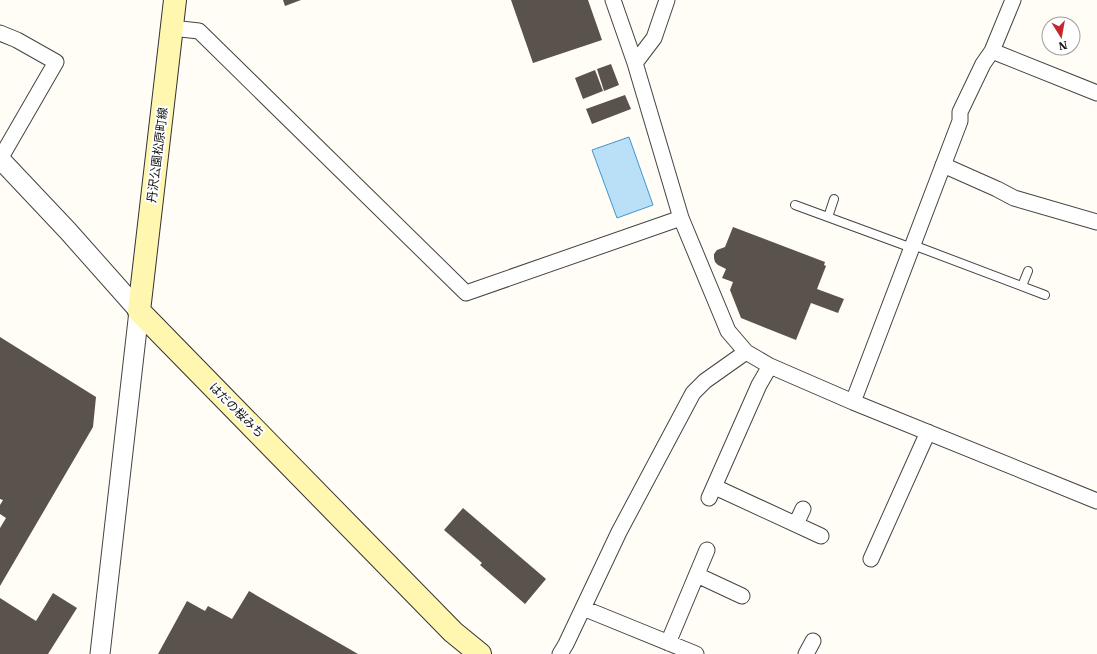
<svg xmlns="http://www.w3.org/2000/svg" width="1097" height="654" viewBox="0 0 1097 654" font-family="'IBM Plex Serif','Noto Sans JP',serif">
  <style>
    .water { fill: #b9e0f7; stroke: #3f96cf }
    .building { fill: #5a524d }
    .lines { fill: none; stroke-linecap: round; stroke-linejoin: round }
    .service-casing { stroke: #444; stroke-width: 10 }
    .minor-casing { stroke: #444; stroke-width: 17 }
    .tertiary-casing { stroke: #444; stroke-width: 21 }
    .secondary-casing { stroke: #333; stroke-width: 24 }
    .service { stroke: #fff; stroke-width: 8 }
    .minor { stroke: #fff; stroke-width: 15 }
    .tertiary { stroke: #fff; stroke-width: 19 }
    .secondary { stroke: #fff6b0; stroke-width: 22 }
    .labels { text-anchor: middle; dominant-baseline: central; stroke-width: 4; stroke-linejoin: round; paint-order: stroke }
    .street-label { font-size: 12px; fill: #111; stroke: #fff }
  </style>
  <rect width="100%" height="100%" fill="#fffdf5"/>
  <path class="water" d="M629 137 653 205 617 218 592 150Z"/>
  <path class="building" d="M283 0H301L285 6Z
    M511 0H588L602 40 533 63Z
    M611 64 619 85 604 91 597 69Z
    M595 70 603 91 583 99 575 78Z
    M625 95 631 109 592 124 586 109Z
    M733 227 825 262 824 265 826 266 817 289 844 299 838 313 811 303 796 340 741 318 730 290 733 282 722 278 726 269 718 265 715 262 714 258V254L717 250 725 247Z
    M0 337 96 397 93 427 0 586V528L6 518 0 514V505L3 500 0 499Z
    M463 508 546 579 525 604 480 565 482 563 444 530Z
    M249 591 358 654H158L187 601 205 611 208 606 232 619Z
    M53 593 77 608 48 654H0V598L36 621Z"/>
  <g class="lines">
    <g class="service-casing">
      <path id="service" d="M795 205 912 248
        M828 217 834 199
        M913 245 1045 295
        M1022 286 1028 271"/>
    </g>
    <g class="minor-casing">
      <path id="minor" d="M613 0 635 63 681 218 728 331 746 352 770 366 853 402 1097 501
        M172 28 199 31 466 293 681 218
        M0 33 17 40 56 62 0 159
        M992 51 1097 93
        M635 63 654 38 667 0
        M943 165 997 189 1014 198 1097 222
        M853 402 960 121V112L983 64 992 51 1013 0
        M715 487 821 536
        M709 498 759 385 770 366
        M796 524 803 509
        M871 559 928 432
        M697 575 742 596
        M583 608 696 654
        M668 643 707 550
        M560 654 566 644 619 532 693 393 705 381 746 352
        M806 654 813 641"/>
    </g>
    <g class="tertiary-casing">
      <path id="tertiary" d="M0 159 68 231 139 311 100 654"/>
    </g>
    <g class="secondary-casing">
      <path id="secondary" d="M175 0 139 311 453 632 480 654"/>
    </g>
    <use href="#service" class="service"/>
    <use href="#minor" class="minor"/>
    <use href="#tertiary" class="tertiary"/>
    <use href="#secondary" class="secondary"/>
  </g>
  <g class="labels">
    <g class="street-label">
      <text transform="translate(157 155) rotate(-83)">丹沢公園松原町線</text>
      <text transform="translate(237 410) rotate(45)">はだの桜みち</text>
    </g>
  </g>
  <g transform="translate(1061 36) rotate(169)"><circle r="19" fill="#ffffff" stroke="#a0a0a0"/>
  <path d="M0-3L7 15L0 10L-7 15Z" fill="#c4262e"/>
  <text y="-6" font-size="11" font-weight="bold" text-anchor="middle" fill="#111111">N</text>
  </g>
</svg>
